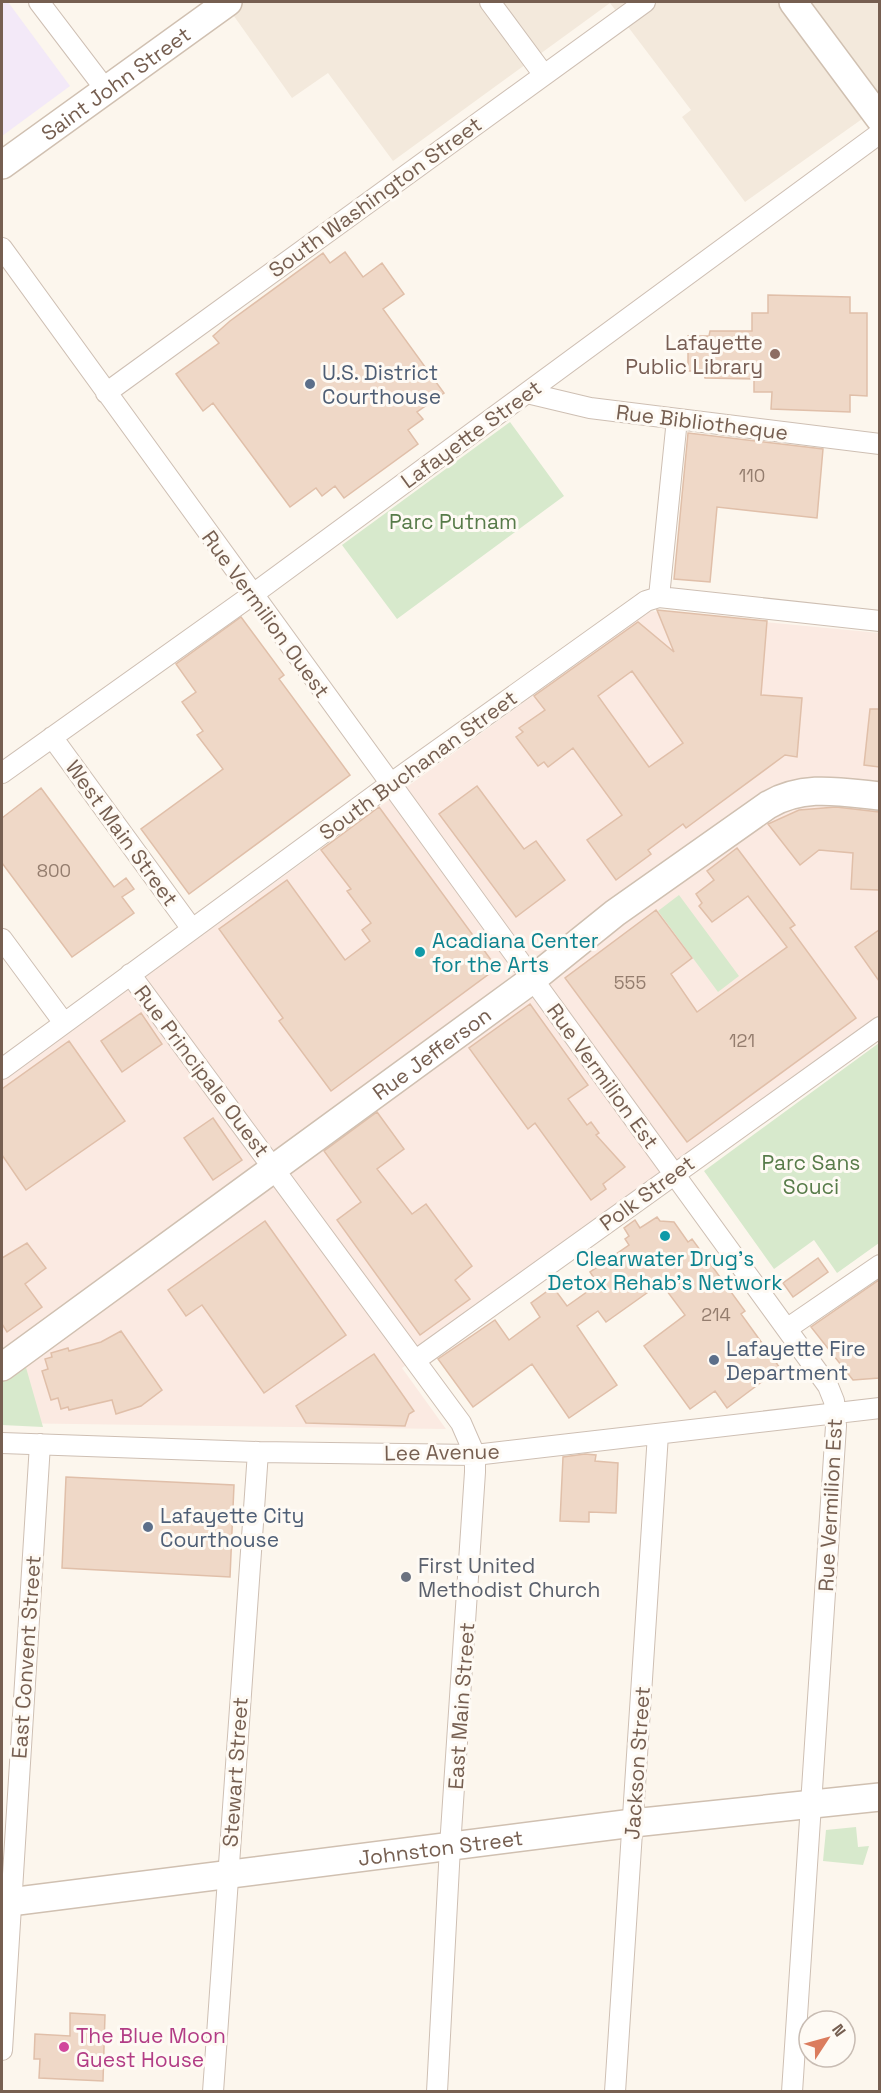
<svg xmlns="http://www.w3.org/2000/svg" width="881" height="2093" viewBox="0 0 881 2093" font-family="'Space Grotesk',sans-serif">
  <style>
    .residential { fill: #f3e9dc }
    .commercial { fill: #fbeae2 }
    .education { fill: #f3e9f8 }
    .green { fill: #d7e9cc }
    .building { fill: #efd8c7; stroke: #e0bfa9; stroke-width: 1.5; fill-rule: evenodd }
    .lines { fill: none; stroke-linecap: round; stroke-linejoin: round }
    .street-casing { stroke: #cebfb3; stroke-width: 22 }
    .secondary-casing { stroke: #d0c0b1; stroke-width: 30 }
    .street { stroke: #fff; stroke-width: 20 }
    .secondary { stroke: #fff; stroke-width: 27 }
    .education-dot { fill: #8d6e63; stroke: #fefaf4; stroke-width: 2 }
    .service-dot { fill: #5c6f8a; stroke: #fefaf4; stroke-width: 2 }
    .culture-dot { fill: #0f9aa8; stroke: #fefaf4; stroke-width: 2 }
    .worship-dot { fill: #6b7280; stroke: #fefaf4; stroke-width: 2 }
    .hotel-dot { fill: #d1479c; stroke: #fefaf4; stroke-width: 2 }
    .labels { text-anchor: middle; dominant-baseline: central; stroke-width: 6; stroke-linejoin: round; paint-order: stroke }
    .number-label { font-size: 18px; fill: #947d6e }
    .street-label { font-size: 21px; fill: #765f51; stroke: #fefaf4 }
    .education-label { font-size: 21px; fill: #785e54; stroke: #fefaf4; text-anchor: end }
    .service-label { font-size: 21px; fill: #4e5e75; stroke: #fefaf4; text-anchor: start }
    .park-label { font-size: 21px; fill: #577b49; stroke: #fefaf4 }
    .culture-label { font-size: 21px; fill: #0d838f; stroke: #fefaf4; text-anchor: start }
    .worship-label { font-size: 21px; fill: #5b616d; stroke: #fefaf4; text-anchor: start }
    .hotel-label { font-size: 21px; fill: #b23c85; stroke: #fefaf4; text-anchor: start }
  </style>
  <rect width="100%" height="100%" fill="#fcf6ed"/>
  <path class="residential" d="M224 2H879V107L745 202 682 117 691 110 610 3 393 161 328 73 292 98Z"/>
  <path class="commercial" d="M650 611 879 633V1022L402 1368 446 1429 2 1423V1080Z"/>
  <path class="education" d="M2 2H8L70 86 2 136Z"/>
  <path class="green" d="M510 422 564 496 397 619 342 545Z
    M679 895 739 976 718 992 658 911Z
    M879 1043V1243L837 1273 814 1240 774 1269 704 1171Z
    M25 1364 43 1427 2 1425V1381Z
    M856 1827 858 1847 869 1846 863 1865 823 1861 826 1830Z"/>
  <path class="building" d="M345 252 363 277 382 263 404 294 383 309 444 393 417 412 423 419 408 430 418 444 344 498 335 486 322 496 316 488 290 507 213 403 203 411 176 374 219 343 213 336 230 321 323 253 330 263Z
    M768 295 850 297V313H867V396L850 395V412L771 409 772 392H754V379L705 378 704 371H688V336H709L710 331H752V313H768Z
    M688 433 823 449 817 518 717 507 710 582 674 579Z
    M657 610 767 621 761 695 802 698 797 757 785 755 686 828 683 824 648 850 651 854 616 880 587 840 622 815 573 748 548 767 544 762 538 766 516 737 523 732 519 728 545 710 534 696 638 622 674 652ZM632 671 683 743 649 767 598 696Z
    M241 617 284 675 279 679 350 775 189 894 141 829 223 769 197 735 203 731 182 702 196 692 176 664Z
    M870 709H879V767L864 765Z
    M477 786 524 849 536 841 565 880 516 917 439 814Z
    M41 788 114 887 126 878 134 889 122 897 134 913 72 957 2 863V818Z
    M379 807 497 968 331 1091 279 1021 283 1018 219 929 287 880 345 960 370 941 362 930 371 923 347 891 351 889 321 850Z
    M836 807 879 812V890L851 889 853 853 819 850 800 865 768 824 799 810Z
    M737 848 795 925 790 928 856 1018 687 1142 565 978 656 910 692 958 671 974 697 1012 787 947 748 896 712 922 699 906 702 903 696 894 714 880 707 871Z
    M879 930V981L855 947Z
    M530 1004 588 1085 568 1099 587 1125 591 1122 599 1133 596 1135 625 1167 603 1184 606 1189 591 1200 535 1123 528 1129 469 1048Z
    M141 1013 162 1044 122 1072 101 1041Z
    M69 1041 125 1121 26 1190 2 1155V1089Z
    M377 1112 404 1149 377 1169 412 1214 426 1204 472 1266 455 1280 470 1299 420 1335 337 1220 361 1202 324 1151Z
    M213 1118 242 1160 213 1180 184 1138Z
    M657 1217 660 1221 674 1222 688 1242 692 1239 745 1311 741 1314 780 1368 727 1408 715 1391 690 1409 644 1346 685 1315 661 1283 606 1322 598 1311 577 1326 617 1385 569 1418 532 1364 473 1407 438 1359 495 1320 509 1340 540 1317 531 1303 553 1287 567 1306 598 1284 590 1272 629 1245 625 1239 629 1236 624 1228 635 1220 640 1228Z
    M265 1221 346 1335 264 1393 202 1305 186 1316 168 1290Z
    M27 1243 46 1268 25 1284 42 1307 7 1332 2 1324V1258Z
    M818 1258 828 1272 793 1297 783 1283Z
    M879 1280V1378L853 1380 811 1327Z
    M121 1331 162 1390 141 1406 116 1414 112 1400 69 1410 68 1407 61 1409 58 1398 51 1400 42 1371 48 1369 45 1359 52 1357 51 1353 68 1348 69 1351 101 1342Z
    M374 1354 414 1411 409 1414 405 1426 306 1423 296 1406Z
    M585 1454 596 1455 595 1461 618 1463 616 1513 589 1512V1522L560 1521 563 1457Z
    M66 1477 234 1485 230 1577 62 1568Z
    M70 2013 105 2015 103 2081 39 2078 40 2059H34L35 2034 70 2036Z"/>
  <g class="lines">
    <g class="street-casing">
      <path id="street" d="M39 2 106 90
        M490 2 544 75
        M2 248 828 1386 834 1401 836 1426 792 2092
        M106 393 645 2
        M527 393 590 408 880 444
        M659 597 677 419
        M52 737 192 929
        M2 773 252 595 880 133
        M2 939 64 1023
        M130 974 461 1423 475 1455V1472L450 1847 437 2092
        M2 1069 390 784 646 601 659 597 880 621
        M788 1328 880 1265
        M416 1360 880 1027
        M2 1443 258 1452 475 1455 880 1408
        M2 2050 40 1444
        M213 2092 258 1452
        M615 2092 658 1434"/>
    </g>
    <g class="secondary-casing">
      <g id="secondary">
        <path d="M793 2 880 119"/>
        <path id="s1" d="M2 165 228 2"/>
        <path id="s2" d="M2 1367 533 979 615 913 768 805C804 784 840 792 880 796"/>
        <path id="s3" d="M2 1903 633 1823 880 1797"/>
      </g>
    </g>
    <use href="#street" class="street"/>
    <use href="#secondary" class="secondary"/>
  </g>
  <circle class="education-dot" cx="775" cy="354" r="6"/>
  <g class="service-dot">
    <circle cx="310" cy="384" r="6"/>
    <circle cx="714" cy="1360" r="6"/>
    <circle cx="148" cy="1527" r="6"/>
  </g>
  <g class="culture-dot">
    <circle cx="420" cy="952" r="6"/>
    <circle cx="665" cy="1236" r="6"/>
  </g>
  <circle class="worship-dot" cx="406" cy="1577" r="6"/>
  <circle class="hotel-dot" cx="64" cy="2047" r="6"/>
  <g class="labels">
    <g class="number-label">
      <text x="752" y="475">110</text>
      <text x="54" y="870">800</text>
      <text x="630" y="982">555</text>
      <text x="742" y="1040">121</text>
      <text x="716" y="1314">214</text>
    </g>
    <g class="street-label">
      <text stroke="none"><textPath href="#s1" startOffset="140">Saint John Street</textPath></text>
      <text transform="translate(375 197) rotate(-36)">South Washington Street</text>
      <text transform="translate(702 422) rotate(7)">Rue Bibliotheque</text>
      <text transform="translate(471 434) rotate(-36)">Lafayette Street</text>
      <text transform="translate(266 614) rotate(54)">Rue Vermilion Ouest</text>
      <text transform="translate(418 765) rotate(-36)">South Buchanan Street</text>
      <text transform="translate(122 833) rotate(54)">West Main Street</text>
      <text stroke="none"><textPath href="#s2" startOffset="532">Rue Jefferson</textPath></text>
      <text transform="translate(202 1071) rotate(53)">Rue Principale Ouest</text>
      <text transform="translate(603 1076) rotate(54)">Rue Vermilion Est</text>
      <text transform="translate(647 1193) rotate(-36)">Polk Street</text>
      <text transform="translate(442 1452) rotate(-1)">Lee Avenue</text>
      <text transform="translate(830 1505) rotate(-87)">Rue Vermilion Est</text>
      <text transform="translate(26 1657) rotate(-86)">East Convent Street</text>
      <text transform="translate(461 1706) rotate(-86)">East Main Street</text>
      <text transform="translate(637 1763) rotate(-86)">Jackson Street</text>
      <text transform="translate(235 1772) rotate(-86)">Stewart Street</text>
      <text stroke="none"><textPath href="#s3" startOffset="442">Johnston Street</textPath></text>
    </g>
    <g class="education-label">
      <text x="763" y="342">Lafayette<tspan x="763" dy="24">Public Library</tspan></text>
    </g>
    <g class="service-label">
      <text x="322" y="372">U.S. District<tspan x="322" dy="24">Courthouse</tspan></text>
      <text x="726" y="1348">Lafayette Fire<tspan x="726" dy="24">Department</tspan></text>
      <text x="160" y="1515">Lafayette City<tspan x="160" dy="24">Courthouse</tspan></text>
    </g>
    <g class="park-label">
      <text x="453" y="521">Parc Putnam</text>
      <text x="811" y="1162">Parc Sans<tspan x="811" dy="24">Souci</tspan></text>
    </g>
    <g class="culture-label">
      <text x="432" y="940">Acadiana Center<tspan x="432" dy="24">for the Arts</tspan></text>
      <text x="665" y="1258" text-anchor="middle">Clearwater Drug's<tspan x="665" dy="24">Detox Rehab's Network</tspan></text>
    </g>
    <g class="worship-label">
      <text x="418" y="1565">First United<tspan x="418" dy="24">Methodist Church</tspan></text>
    </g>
    <g class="hotel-label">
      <text x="76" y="2035">The Blue Moon<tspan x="76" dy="24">Guest House</tspan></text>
    </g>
  </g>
  <rect width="881" height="2093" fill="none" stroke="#765f51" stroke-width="6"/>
  <g transform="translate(827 2039) rotate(54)"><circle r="28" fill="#fefaf4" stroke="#c8bcb3" stroke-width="1.5"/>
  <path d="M0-4.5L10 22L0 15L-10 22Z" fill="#db7c5d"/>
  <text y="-9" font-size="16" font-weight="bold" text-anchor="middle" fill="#765f51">N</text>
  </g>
</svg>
